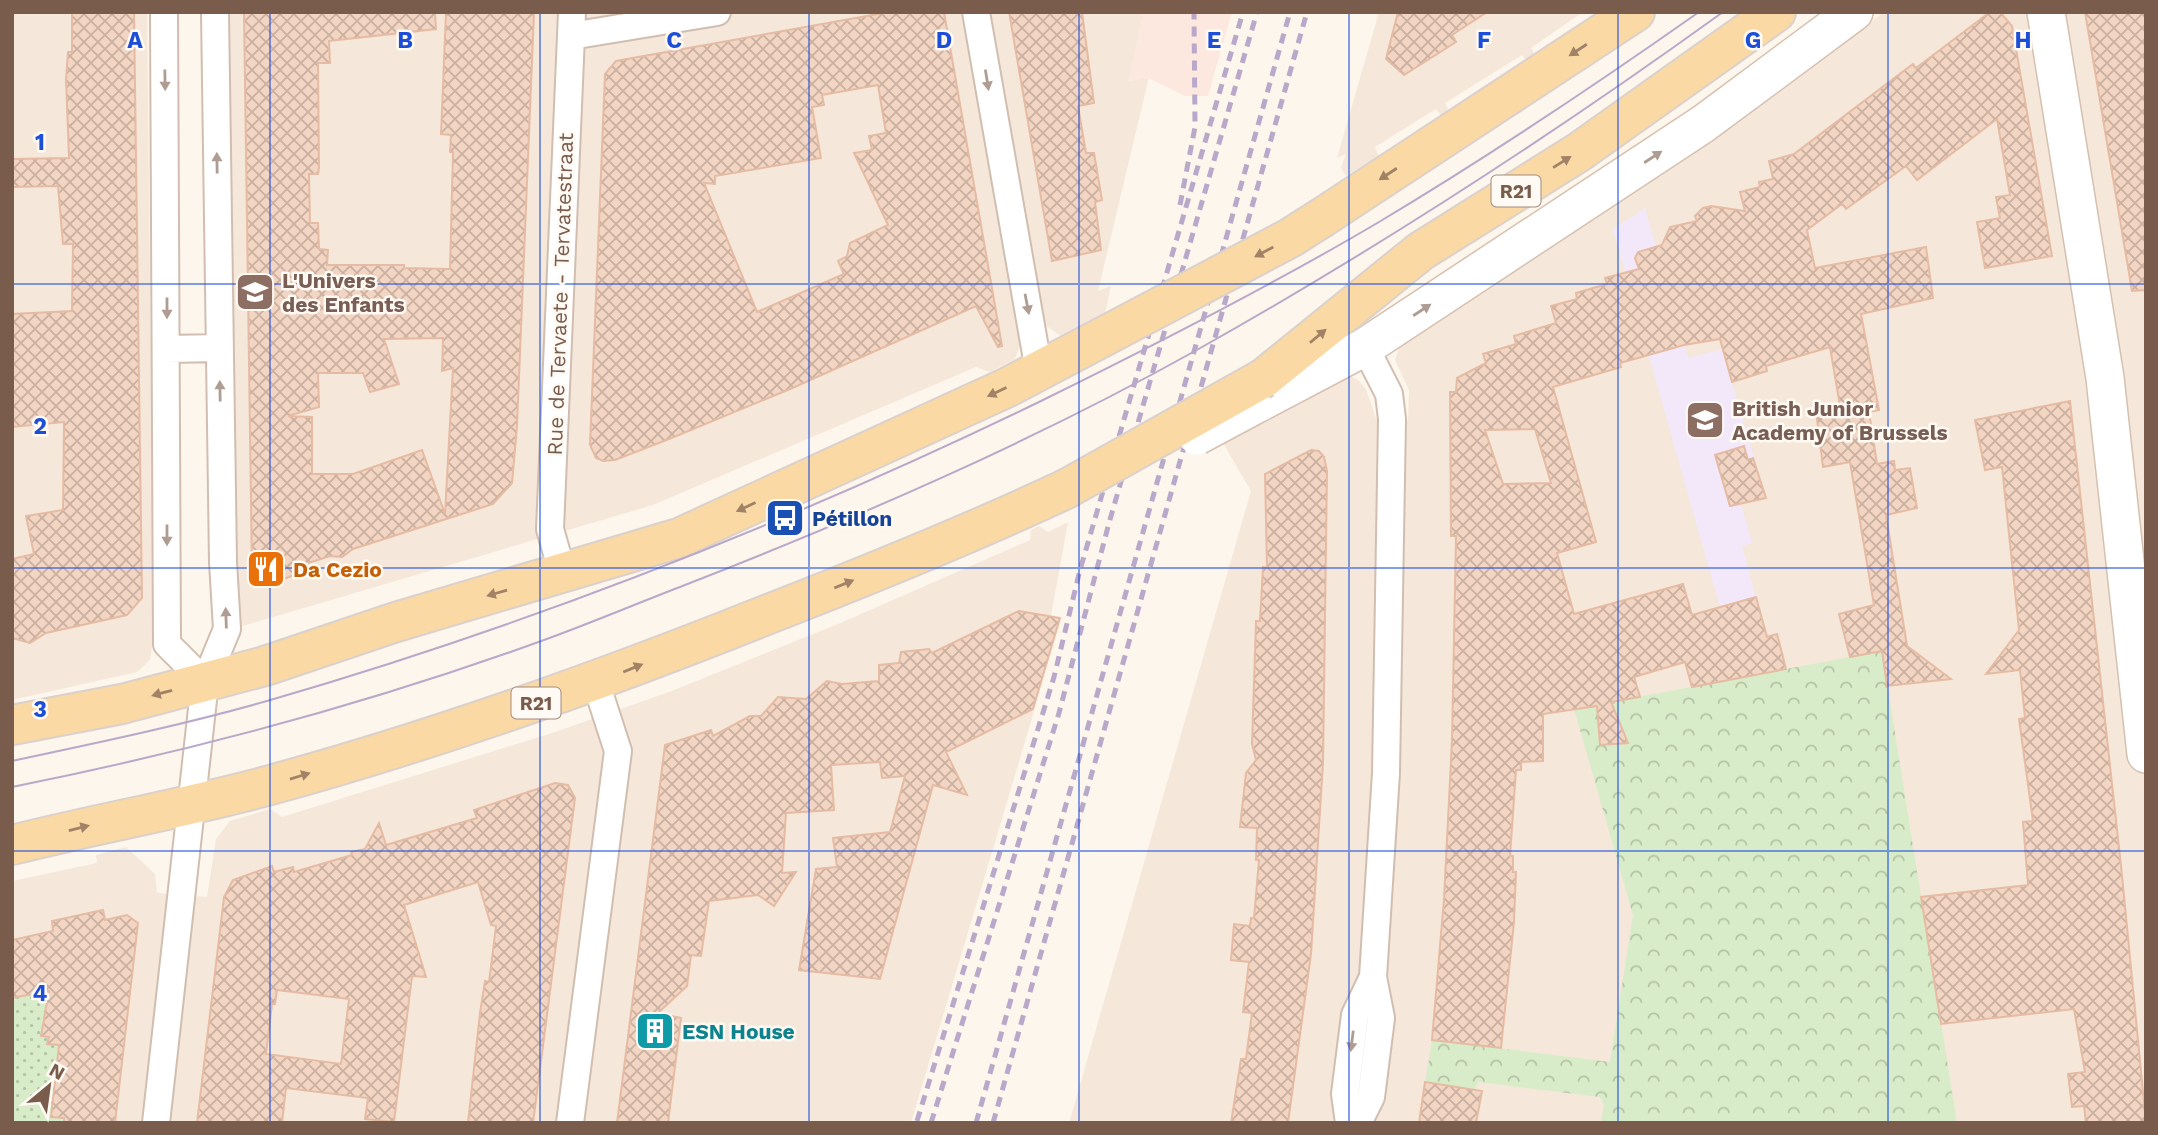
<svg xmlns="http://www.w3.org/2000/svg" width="2158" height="1135" viewBox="0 0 2158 1135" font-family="'Work Sans',sans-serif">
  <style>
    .residential { fill: #f5e8da }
    .commercial { fill: #fde8e0 }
    .education { fill: #f3e8fa }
    .forest { fill: url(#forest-crowns) }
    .garden { fill: url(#garden-dots) }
    .building { fill: url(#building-cross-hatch); stroke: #e6bba3; stroke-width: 2; fill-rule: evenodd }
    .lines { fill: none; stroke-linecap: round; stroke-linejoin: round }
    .street-casing { stroke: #d1beb0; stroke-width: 30 }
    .secondary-casing { stroke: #d6c0b0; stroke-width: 40 }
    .primary-casing { stroke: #dad1cd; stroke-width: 42 }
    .street { stroke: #fff; stroke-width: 26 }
    .secondary { stroke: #fff; stroke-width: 37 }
    .primary { stroke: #fbd9a5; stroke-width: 38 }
    .tram { stroke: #b9a8c9; stroke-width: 2 }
    .rail { stroke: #b9a8c9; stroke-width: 5; stroke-dasharray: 10 7; stroke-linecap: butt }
    .secondary-bridge-casing { stroke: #d6c0b0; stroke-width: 40; stroke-linecap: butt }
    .primary-bridge-casing { stroke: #dad1cd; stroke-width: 42; stroke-linecap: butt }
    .secondary-bridge { stroke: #fff; stroke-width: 37 }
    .primary-bridge { stroke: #fbd9a5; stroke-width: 38 }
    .oneway { fill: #a18267 }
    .oneway2 { fill: #af9d94 }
    .grid { fill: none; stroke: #1d4ed8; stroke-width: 2; stroke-opacity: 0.55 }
    .labels { text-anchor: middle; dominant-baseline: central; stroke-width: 5; stroke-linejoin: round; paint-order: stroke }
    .shield { fill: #fffaf3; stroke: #a28b7f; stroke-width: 2 }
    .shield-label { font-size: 19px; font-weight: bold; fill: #7a5c4d }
    .education-label { font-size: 21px; font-weight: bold; fill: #785e54; stroke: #fffaf3; text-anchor: start }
    .street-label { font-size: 21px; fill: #7a5c4d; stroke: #fffaf3 }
    .transit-label { font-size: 21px; font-weight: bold; fill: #164399; stroke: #fffaf3; text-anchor: start }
    .food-label { font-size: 21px; font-weight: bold; fill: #c56008; stroke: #fffaf3; text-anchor: start }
    .culture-label { font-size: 21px; font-weight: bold; fill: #0d838f; stroke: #fffaf3; text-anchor: start }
    .grid-label { font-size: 23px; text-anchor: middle; font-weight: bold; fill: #1d4ed8; stroke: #fffaf3; stroke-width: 5; stroke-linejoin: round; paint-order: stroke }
  </style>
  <defs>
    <pattern id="forest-crowns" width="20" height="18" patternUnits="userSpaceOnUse" patternTransform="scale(1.75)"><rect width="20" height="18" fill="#d8ecc9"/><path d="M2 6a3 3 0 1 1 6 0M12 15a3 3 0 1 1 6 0" fill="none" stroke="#b4c2a5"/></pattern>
    <pattern id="garden-dots" width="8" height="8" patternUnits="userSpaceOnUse" patternTransform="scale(1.75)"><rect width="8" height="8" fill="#d8ecc9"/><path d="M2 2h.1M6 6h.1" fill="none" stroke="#b4c2a5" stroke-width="1.8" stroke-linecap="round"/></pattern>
    <pattern id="building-cross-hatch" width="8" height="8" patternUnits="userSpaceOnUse" patternTransform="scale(1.75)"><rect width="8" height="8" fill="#f3d5c3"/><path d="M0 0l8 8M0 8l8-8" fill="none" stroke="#cab0a1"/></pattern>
  </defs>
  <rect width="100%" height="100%" fill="#fdf6ec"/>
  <path class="residential" d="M12 12H147L154 635 150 660 137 672 12 700Z
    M222 12H1144L1129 81 1149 77 1098 291 1111 286 1105 314 1061 336 1045 325 1042 319 1021 342 1015 359 990 372 976 367 653 505 219 633Z
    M1379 12H1583L1531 48 1536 56 1527 62 1522 55 1445 103 1449 112 1442 117 1436 109 1375 147 1379 156 1346 176 1341 168 1346 154 1337 158Z
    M1884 12H2146V1123H1069L1251 491 1223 443 1323 391 1327 378 1345 374 1358 380 1366 389 1376 418 1408 421 1409 390 1395 360 1401 341 1621 201 1797 78Z
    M1068 522 1033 715 911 1123H12V881L97 863 96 855 126 847 155 874 157 893 207 897 216 839 230 821 270 809 282 817 555 732 669 692 838 624 1030 540 1031 530 1039 526 1048 532Z"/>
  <path class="commercial" d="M1144 12H1232L1208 96H1185L1148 78 1128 81Z"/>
  <path class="education" d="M1645 208 1688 358 1722 349 1766 498 1741 504 1752 543 1742 546 1776 671 1720 607 1613 229Z"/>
  <path class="forest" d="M1882 651 1957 1123H1601L1604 1105 1600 1097 1478 1082 1474 1090 1425 1083 1432 1040 1610 1062 1633 915 1574 709Z"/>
  <path class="garden" d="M68 967 41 1036 49 1037 48 1044 60 1045 51 1116 64 1118V1123H12V998L43 992Z"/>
  <path class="building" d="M72 12H134L142 598 127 615 46 633 30 643 12 638V559L34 554 26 516 63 510 64 422 12 427V314L72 311 73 244H63L58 186 12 187V159L69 158 66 80 68 52H72Z
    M244 12H435L436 29 329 41 330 63H318L319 168 318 174H309L310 223H318L319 249 328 250 327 265H404V268L450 269 453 152H450L451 135 441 134 446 12H534L517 426 512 483 493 504 353 549 342 557 330 556 299 566 301 573 265 585 252 573ZM443 338 442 371 453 368 445 514 422 450 353 474H312V417L288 416 319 407 318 373H363L370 392 399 384 384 339Z
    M889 12H944L1002 346 998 347 976 306 790 389 669 439 615 460 603 461 596 458 590 445 605 74 616 61ZM878 85 886 133 869 136 872 150 854 153 888 225 850 243 847 256 838 261 844 274 757 312 704 183 715 184V176L821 158 812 107 824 105 822 95Z
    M1009 12H1082L1094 103 1078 106 1086 153H1094L1102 200 1095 202 1101 250 1052 261Z
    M1398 12H1487L1452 35 1456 42 1404 75 1386 59Z
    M1990 12H2000L2012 26 2052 256 1985 268 1977 222 2000 218 1996 197 2010 195 1997 119 1917 180 1906 166 1846 209 1842 204 1807 230 1815 268 1926 247 1933 298 1861 314 1879 410 1869 412 1877 464 1894 461 1895 470 1910 468 1917 508 1886 515 1907 646 1951 679 1887 686 1882 651 1850 657 1839 614 1874 605 1850 462 1823 467 1816 411 1840 406 1830 347 1766 366 1767 371 1732 382 1720 339 1684 345 1620 363 1621 367 1553 387 1596 542 1557 553 1574 614 1683 584 1692 615 1756 597 1767 637 1777 634 1786 669 1692 687 1685 662 1634 677 1640 697 1611 702 1628 743 1600 745 1597 706 1543 714V761L1521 762V770H1516L1510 856H1513V872H1516L1514 922 1501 1048 1432 1040 1444 899 1452 740 1456 536H1451L1450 392H1456L1457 378 1486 363 1483 354 1516 344 1514 336 1556 323 1551 306 1577 299 1576 293 1607 284 1605 278 1639 269 1635 258 1638 252 1662 245 1670 227 1697 221 1695 216 1703 208 1711 206 1745 211 1740 192 1760 187 1759 182 1773 179 1769 161 1794 154 1913 64 1916 68ZM1535 429 1551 483 1503 484 1485 430Z
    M2085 12H2146V290L2132 291Z
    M2070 401 2122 875 2146 1123H2086L2084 1106 2072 1107 2068 1074 2085 1072 2074 1009 1941 1024 1921 897 2028 885 2023 822 2033 821 2019 719 2025 718 2020 670 1986 674 2019 630 2002 467 1985 470 1975 420Z
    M1744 446 1748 460 1753 458 1766 498 1730 506 1715 455Z
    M1311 450 1319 451 1324 457 1327 471 1323 763 1311 954 1288 1123H1231L1241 1059H1246L1252 1013 1243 1012 1249 962 1231 960 1234 924 1250 926 1251 918H1254L1259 860H1256L1257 828 1240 827 1246 773 1256 760 1252 744 1256 621H1260L1263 567 1267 568 1265 474Z
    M1019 611 1060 618 1033 709 946 752 967 795 933 785 880 979 799 970 816 869 837 867 833 838 890 832 905 776 882 778 880 762 831 765 834 810 786 813 782 873 796 872 774 906 758 895 709 901 701 956 691 955 687 986 658 1013 681 1018 668 1123H617L665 745 711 730 713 736 750 716H761L778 697 806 699 827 681 842 684 879 681V665L899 663 901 652 929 649 932 653Z
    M555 783 568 785 575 798 533 1123H468L480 1013 485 981 489 982 496 926 491 925 478 882 404 905 426 977 412 976 394 1122 365 1119 368 1098 286 1088 282 1123H197L224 897 233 880 272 866 274 872 293 867 294 872 352 855 351 852 365 849 379 823 386 845 477 818 474 810ZM277 990 349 999 341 1064 266 1054 272 1004H275Z
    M103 910 105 920 127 915 138 923 115 1123H64V1118L51 1117 59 1045 47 1044 49 1037 41 1036 49 991 12 998V940L53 931 52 921Z
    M1425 1082 1482 1091 1476 1123H1419Z"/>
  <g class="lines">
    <g class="street-casing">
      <path id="street" d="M164 12 167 644 205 682
        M976 12 1039 371
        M571 36 717 12
        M167 349 219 348
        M563 575 550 529 572 12
        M156 1123 205 682 227 629 223 562 215 12
        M570 1123 618 751 596 683
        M1349 1123 1345 1094 1355 1015 1373 977
        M1358 1123 1371 1097 1381 1018 1373 977 1386 773 1392 419 1389 394 1365 347"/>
    </g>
    <g class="secondary-casing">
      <path id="secondary" d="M2046 12 2105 378 2146 754
        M1253 406 1365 347 1703 124 1854 12"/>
    </g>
    <g class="primary-casing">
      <path id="primary" d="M1323 217 1635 12
        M1264 378 1421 251 1579 152 1776 12
        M12 725 122 704 265 666 396 622 679 538 1006 388 1101 338
        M12 845C95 824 181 809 263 787 433 741 598 682 761 617 864 577 966 536 1066 489"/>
    </g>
    <use href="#street" class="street"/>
    <use href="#secondary" class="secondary"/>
    <use href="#primary" class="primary"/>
    <path class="tram" d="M12 761C97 743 183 725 267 701 533 624 791 522 1041 401 1155 345 1269 287 1379 222 1489 156 1594 86 1699 12
      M12 787C192 751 371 703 544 640 591 623 638 603 685 585 859 517 1032 442 1195 351 1377 249 1554 134 1723 12"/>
    <path class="rail" d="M1180 205 1195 127 1194 12
      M917 1121 1054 677 1080 570 1243 12
      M931 1123 1059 713 1109 523 1257 12
      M976 1123 1290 12
      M993 1123 1307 12"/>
    <g class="secondary-bridge-casing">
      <path id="secondary-bridge" d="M1197 436 1253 406"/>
    </g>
    <g class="primary-bridge-casing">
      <path id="primary-bridge" d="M1101 338 1290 238 1323 217
        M1066 489 1264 378"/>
    </g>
    <use href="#secondary-bridge" class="secondary-bridge"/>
    <use href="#primary-bridge" class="primary-bridge"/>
  </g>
  <defs><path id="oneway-solid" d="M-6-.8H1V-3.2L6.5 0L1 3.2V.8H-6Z" transform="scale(1.75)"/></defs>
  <g class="oneway">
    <use href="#oneway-solid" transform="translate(1578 50) rotate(147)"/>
    <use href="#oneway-solid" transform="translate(1562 162) rotate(-32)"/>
    <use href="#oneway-solid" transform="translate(1388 174) rotate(147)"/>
    <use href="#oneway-solid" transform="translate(1264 252) rotate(152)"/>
    <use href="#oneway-solid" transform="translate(1318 336) rotate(-40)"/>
    <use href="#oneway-solid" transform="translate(997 392) rotate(155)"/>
    <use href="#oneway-solid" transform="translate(746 507) rotate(155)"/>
    <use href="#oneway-solid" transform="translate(844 584) rotate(-22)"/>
    <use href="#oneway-solid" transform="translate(497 593) rotate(164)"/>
    <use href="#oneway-solid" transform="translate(633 668) rotate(-22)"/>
    <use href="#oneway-solid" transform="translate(162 693) rotate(165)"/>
    <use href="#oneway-solid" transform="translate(300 776) rotate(-17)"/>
    <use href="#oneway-solid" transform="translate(79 828) rotate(-14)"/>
  </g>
  <g class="oneway2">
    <use href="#oneway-solid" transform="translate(165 80) rotate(89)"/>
    <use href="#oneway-solid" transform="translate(987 80) rotate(81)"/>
    <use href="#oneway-solid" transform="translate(1653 157) rotate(-33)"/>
    <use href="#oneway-solid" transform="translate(217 163) rotate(-91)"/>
    <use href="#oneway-solid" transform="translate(1027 304) rotate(79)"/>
    <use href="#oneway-solid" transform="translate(167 308) rotate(90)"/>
    <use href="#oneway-solid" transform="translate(1422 310) rotate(-33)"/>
    <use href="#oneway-solid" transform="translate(220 391) rotate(-91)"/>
    <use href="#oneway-solid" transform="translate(167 535) rotate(90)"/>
    <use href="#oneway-solid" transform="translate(226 618) rotate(-92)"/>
    <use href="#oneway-solid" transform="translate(1352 1041) rotate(97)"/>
  </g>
  <path class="grid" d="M270 12V1123M540 12V1123M809 12V1123M1079 12V1123M1349 12V1123M1618 12V1123M1888 12V1123M12 284H2146M12 568H2146M12 851H2146"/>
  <defs>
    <g id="school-square" transform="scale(2.0125)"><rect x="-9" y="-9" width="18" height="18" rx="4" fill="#8d6e63" stroke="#fffaf3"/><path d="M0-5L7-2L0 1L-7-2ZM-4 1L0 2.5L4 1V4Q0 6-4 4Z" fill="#fff"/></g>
    <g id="bus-square" transform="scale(2.0125)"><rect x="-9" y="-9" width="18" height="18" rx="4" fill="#1a4fb4" stroke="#fffaf3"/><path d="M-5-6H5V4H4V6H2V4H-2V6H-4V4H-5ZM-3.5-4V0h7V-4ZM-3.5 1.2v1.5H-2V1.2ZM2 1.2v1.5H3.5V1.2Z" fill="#fff"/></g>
    <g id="restaurant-square" transform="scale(2.0125)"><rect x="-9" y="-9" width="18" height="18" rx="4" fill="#e8710a" stroke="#fffaf3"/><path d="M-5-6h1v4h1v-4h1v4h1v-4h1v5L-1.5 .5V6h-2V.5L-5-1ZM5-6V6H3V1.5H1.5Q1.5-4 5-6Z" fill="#fff"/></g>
    <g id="building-square" transform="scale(2.0125)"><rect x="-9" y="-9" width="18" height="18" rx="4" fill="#0f9aa8" stroke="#fffaf3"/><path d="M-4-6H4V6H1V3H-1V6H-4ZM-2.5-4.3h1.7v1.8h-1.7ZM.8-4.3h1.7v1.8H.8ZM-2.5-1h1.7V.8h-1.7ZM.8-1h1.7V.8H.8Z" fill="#fff"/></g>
  </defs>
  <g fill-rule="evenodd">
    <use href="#school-square" x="255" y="292"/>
    <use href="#school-square" x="1705" y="420"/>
    <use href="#bus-square" x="785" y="518"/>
    <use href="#restaurant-square" x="266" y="569"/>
    <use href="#building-square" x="655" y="1031"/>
  </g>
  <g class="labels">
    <g class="shield">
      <rect x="1491.5" y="175.5" width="49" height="31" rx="5"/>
      <rect x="511.5" y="687.5" width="49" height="31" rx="5"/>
    </g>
    <g class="shield-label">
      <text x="1516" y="191">R21</text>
      <text x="536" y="703">R21</text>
    </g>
    <g class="education-label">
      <text x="282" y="280">L'Univers<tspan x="282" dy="24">des Enfants</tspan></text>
      <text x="1732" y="408">British Junior<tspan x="1732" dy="24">Academy of Brussels</tspan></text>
    </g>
    <g class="street-label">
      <text transform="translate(560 294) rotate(-88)">Rue de Tervaete - Tervatestraat</text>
    </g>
    <g class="transit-label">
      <text x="812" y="518">Pétillon</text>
    </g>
    <g class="food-label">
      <text x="293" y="569">Da Cezio</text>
    </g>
    <g class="culture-label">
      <text x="682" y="1031">ESN House</text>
    </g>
  </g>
  <g class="grid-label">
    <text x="135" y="48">A</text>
    <text x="405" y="48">B</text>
    <text x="674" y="48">C</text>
    <text x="944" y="48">D</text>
    <text x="1214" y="48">E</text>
    <text x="1484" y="48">F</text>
    <text x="1753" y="48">G</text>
    <text x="2023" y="48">H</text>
    <text x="40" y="150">1</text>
    <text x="40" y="434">2</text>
    <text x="40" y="717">3</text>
    <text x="40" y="1001">4</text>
  </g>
  <rect width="2158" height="1135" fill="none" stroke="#7a5c4d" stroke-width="28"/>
  <g transform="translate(49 1086) rotate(29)" stroke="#fffaf3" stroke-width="5" paint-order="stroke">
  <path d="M0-5L12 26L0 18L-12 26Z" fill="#7a5c4d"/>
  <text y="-10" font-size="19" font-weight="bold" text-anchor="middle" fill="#7a5c4d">N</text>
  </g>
</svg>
